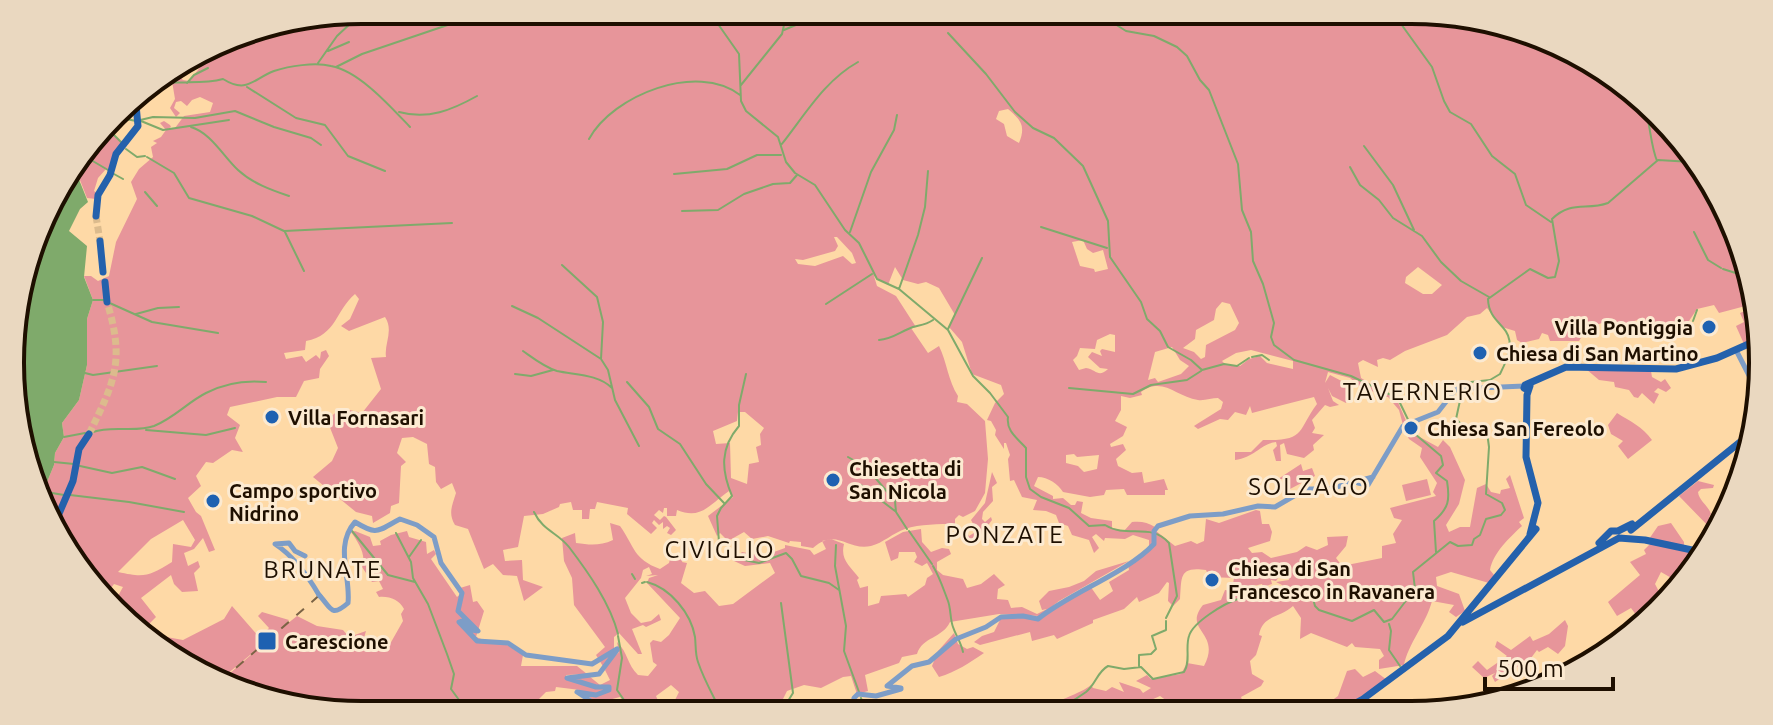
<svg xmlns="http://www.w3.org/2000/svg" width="1773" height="725" viewBox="0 0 1773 725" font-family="Ubuntu,sans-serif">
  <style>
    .green { fill: #e7959a; fill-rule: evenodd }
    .water { fill: #7faa6b }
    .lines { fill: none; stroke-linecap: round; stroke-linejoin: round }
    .stream { stroke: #7faa6b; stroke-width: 2 }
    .major-tunnel { stroke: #dcbb8d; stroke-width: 7; stroke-dasharray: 7 3.5; stroke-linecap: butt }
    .minor { stroke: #7d9dc7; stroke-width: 5 }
    .major { stroke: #2461ac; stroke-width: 7 }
    .rail { stroke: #7b6345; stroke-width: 2; stroke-dasharray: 10 10; stroke-linecap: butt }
    .minor-bridge { stroke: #7d9dc7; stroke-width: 5 }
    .poi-dot { fill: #1e61b1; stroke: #fcead1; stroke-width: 3 }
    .labels { text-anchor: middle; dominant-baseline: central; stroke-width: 6; stroke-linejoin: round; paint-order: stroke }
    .poi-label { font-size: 20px; font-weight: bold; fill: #1e0f00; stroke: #fcead1; text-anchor: start }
    .quarter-label { font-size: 24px; letter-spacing: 2px; fill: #1e0f00; stroke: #fcead1 }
    .rim { fill: none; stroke: #1e0f00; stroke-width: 4 }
  </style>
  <rect width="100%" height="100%" fill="#fed9a6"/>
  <path class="green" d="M363 10H1410L1523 29 1643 97 1726 206 1753 304 1719 313 1714 305 1697 309 1689 321 1665 326 1662 322 1645 321 1644 318 1615 327 1611 320 1587 328 1579 341H1550L1548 335 1542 333 1539 339 1522 343 1517 340 1515 331 1502 327 1487 308 1480 314 1467 317 1447 335 1405 351 1390 360 1383 358 1377 360 1378 367 1363 360 1358 363 1361 378 1397 400 1407 423 1403 425 1399 410 1388 397H1382L1370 390 1367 393 1350 378 1328 372 1325 383 1330 375 1353 387 1346 403 1332 396 1328 388 1333 401 1339 405 1330 407 1325 405 1312 420 1315 428 1312 433 1324 435 1313 445 1314 450 1304 458 1287 454 1284 443 1280 445 1281 461H1276L1273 450 1277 446 1276 442C1262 443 1255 457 1235 460V452H1251L1263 440C1306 441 1297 431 1317 404L1314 397 1252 413 1250 406 1246 415 1235 412 1228 420 1220 419 1198 429 1194 426 1197 424 1221 409 1223 402 1218 398C1212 398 1204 401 1198 400 1176 397 1163 376 1141 392L1142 395 1130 398 1121 396V410L1115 421 1127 427 1123 436 1110 444 1111 447 1123 444 1126 450 1116 459 1118 466 1132 473 1142 472 1144 483 1164 479 1168 490H1165V495H1127L1124 489 1106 490 1104 495 1090 497 1063 492C1058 484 1048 477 1038 477L1034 486 1053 496V499L1063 498 1071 505H1075L1077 501 1083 502 1081 513 1091 518 1112 521V528L1124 531 1132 522C1140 521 1148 522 1155 527L1151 547 1154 544 1156 531 1175 546 1191 541 1197 544 1204 541 1206 519 1219 523 1256 510 1260 511 1262 524H1269L1272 532 1270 541 1248 548 1252 553 1262 552 1271 558 1297 552 1306 546 1317 550 1328 545 1327 537 1348 536 1346 546 1336 558 1342 566 1382 558V546L1396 543 1393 534 1402 520 1394 518 1390 508 1436 496 1433 492 1437 483 1420 457 1422 448 1409 439 1404 430 1408 424 1416 435 1438 447 1443 440 1450 447 1465 480 1459 504 1446 525 1449 532 1460 527H1470L1477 488 1486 484 1491 492 1500 494 1501 490 1510 488 1506 479 1510 475 1524 518 1519 522 1522 526C1510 537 1493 553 1490 570L1494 575 1489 583 1451 572 1436 577 1437 586 1459 594 1465 611 1456 617 1449 612 1454 605 1432 601C1426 624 1408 644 1404 665L1379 669V660L1384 656 1380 649 1355 647 1352 643 1347 647 1311 633 1300 639 1301 618 1293 606C1280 618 1262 615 1259 635L1262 636 1256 655 1250 661 1252 674 1264 681 1261 686 1241 697 1244 705 1253 702 1259 708 1276 699 1283 702 1285 709 1276 712 1183 713 1177 701H1167L1160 696 1142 704 1150 706 1142 710V713H1043L1040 708C1052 703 1082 693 1091 685L1093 688 1106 691 1112 687 1124 692 1119 682 1140 689 1143 693 1151 688 1136 681 1147 675 1151 679 1181 674 1187 663 1204 666C1222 632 1182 631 1203 605L1221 600 1225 590 1236 592 1240 588 1260 593 1282 588V585L1276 582 1289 580 1288 577H1279L1276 581 1271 580 1272 584 1263 587 1262 584C1253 586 1241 589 1233 584L1234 578 1209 577 1206 570C1178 566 1182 578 1180 599L1173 606 1168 601 1169 583 1167 582 1159 593 1139 602 1137 597 1124 609 1093 620V623L1057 639 1054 635 1032 641 1030 632 980 645 974 642 982 636 994 632 1001 618 1023 617 1038 620 1055 606 1090 586 1100 600 1113 591 1109 582 1129 570 1128 564 1149 550V540L1133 535 1125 539 1105 538 1104 541 1096 534 1092 537 1099 548 1094 553 1089 540 1072 535 1068 526 1059 523 1056 515 1046 511 1033 510 1037 500 1022 497 1014 480 1010 481 1008 459 1010 455 1006 443H1004V449L995 435 996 430 991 421 987 420 995 403 1004 394 1001 385 972 374 962 342 949 327 955 315 939 288 926 282 918 284 903 280 895 267 888 285 874 276 877 286 896 296 916 327 911 328 928 353 939 346C947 362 948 381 958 396L957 402 967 404 985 421 988 459 985 493 975 511 963 517 959 515 955 519V524C939 524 920 524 905 529 893 533 883 543 871 546 846 551 837 527 813 548L801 546V542L790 541 789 543 768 536 752 539 744 532 728 541 720 533 717 536 708 516 733 497 729 491C709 505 701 520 677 510L676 516H667V508H664L663 513 659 510 654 515 660 520 664 516 666 517 676 530 671 535 667 533 670 528 667 526 663 529V522L659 525 654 520 652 523 657 528 651 534 627 514 628 508 597 502 595 509H590L589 519H582V510H573L571 502 560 504 559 507 543 514 524 516 518 547 503 550 505 561 522 560 523 580 543 587 524 601 517 576 503 575 493 564 484 569 468 529 455 525C448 513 452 506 456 493L452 483 441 489 436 482 435 467 429 464 427 444 413 437 402 438 397 453 406 462 401 466 399 503 391 506 390 513 373 523 372 516 356 512 313 477 332 461 338 448 327 420 341 408 362 413 381 389 371 358 386 357C384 343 394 331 385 317L349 331 341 326 350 319 359 299 355 294C335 311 337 335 306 341L305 350 284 353 286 359 302 356 306 362 316 355 320 359 321 352 326 350 329 356 320 369 319 378 304 381 296 397H277L230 407 227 415 240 425 235 438 243 452 232 450 213 463 206 462 196 476 201 486 188 498 196 512 201 516 215 550 209 552 203 538 194 549 184 553 188 566 198 561 200 567 194 573 198 591 182 592 174 584 171 575 141 598 156 617 146 627 131 614 126 618 113 605 123 587 114 584 105 596 69 558 44 498 47 482 54 465 55 453 64 437 62 423 79 400 87 365V319L93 300 84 276H91L98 281 109 276 116 242 137 199 131 182 139 169 153 157 151 147 157 143 153 141 161 137 166 130 160 123 164 121 170 125 171 127 166 130 175 128 184 116 210 112 213 103 200 97 192 100 187 106 181 101 176 102 174 108 180 113 176 117 170 108 175 99 172 81 166 77 172 73 180 76 178 70 189 63 193 68 180 77 183 80 189 81 202 65 197 59 249 29ZM1008 109C1021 120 1026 126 1019 143L1007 136 1004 124 996 119 999 111ZM834 237H837L852 253 856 263 852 264 843 256 815 266 798 264 795 259 803 260 835 251 838 246ZM1083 240 1087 249 1093 253 1103 250 1108 269 1095 272 1094 269 1080 266 1072 242ZM1418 267 1442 285 1432 294H1423L1405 283 1406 277ZM1222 302 1230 304 1239 323 1235 330 1206 345 1205 357 1201 359 1194 352 1183 348 1195 339 1196 330 1214 320 1216 309ZM1110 334 1115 335V352L1102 349 1100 351 1102 356 1092 352 1088 357 1100 368 1108 369C1098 378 1097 370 1086 368L1079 370 1073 360 1077 356 1080 348 1095 349 1097 340ZM1172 347 1180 360 1189 366 1181 374 1158 382 1155 378 1148 380 1155 352ZM1251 350 1293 361V369L1267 363 1260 356 1249 359 1240 366 1226 365 1222 361 1236 353ZM738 412H745L764 428 760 434 761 445 756 447 759 462 749 464 747 484 731 478 730 443 716 444 713 431 737 421ZM1074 454 1077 457 1099 455 1097 469 1084 472 1078 466 1066 463V455ZM183 520 195 540 191 547 173 544 172 562C149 576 145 578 118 572L151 539Z
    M108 129 122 143 110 171 106 169 98 178 94 191 97 193 96 199 87 198 78 175 100 145V139Z
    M1754 307 1762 336 1744 344 1736 326 1744 322 1740 313Z
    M1586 369 1651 371 1652 377 1661 382 1665 379 1671 388 1666 392 1658 388 1654 392 1659 394 1654 404 1642 393 1638 398 1634 397 1629 390 1615 387 1614 382 1599 380Z
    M1617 413C1631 422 1642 426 1652 440L1628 459 1618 446 1623 441 1611 434 1608 425Z
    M1301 464 1303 471 1312 468 1315 476 1290 489V483L1284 479H1278Z
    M992 472 997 483 992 487 993 501 983 512 982 519 985 522 991 517 992 520 980 536 967 541 963 533 966 531 969 536 977 531 971 520 985 503Z
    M1427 479 1431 495 1406 501 1402 485Z
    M1698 481 1714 485 1713 488 1701 489 1698 492C1699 501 1708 505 1711 514L1709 517 1714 523H1717L1714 532 1679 496Z
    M610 523 620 526C635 547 633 559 660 569L669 563 671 555 684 556 682 562 687 563 681 583 694 593 705 591 719 606 733 604 775 573 770 563 745 566 734 561 742 552 763 556 785 548V545L810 550 814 555 826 549 822 541 831 539 844 544C840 560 850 566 859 578L857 580 860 588 868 586V606L879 603 881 596 906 594 908 597 925 585 927 578 933 574 927 563 922 566 914 562 917 557 915 552H899L898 558 891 561 885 542 903 532 921 529 922 542 931 552 942 548 949 549 951 554 937 562V570L943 575 963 579 967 588 981 584 994 574 1005 585 998 589 997 599 1008 600 1011 608 1022 607 1037 614 1047 609 1042 610 1039 601 1049 591 1069 587 1084 581 1096 571 1129 561 1059 601 1040 616 999 614 950 622C943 638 922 637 917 654L902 657 899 663 865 675 868 691 857 694 851 676 843 677 821 688 804 685 787 691 778 709 768 714H652L675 700 679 692 671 685 656 696 659 703H639L637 706 650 714H630L629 707 620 697 597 703 580 690 556 687 555 691 546 692 538 700 521 703 518 712 512 710 510 715H362L250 696 221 681 274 635 220 680 148 642 139 632 183 640 224 619 232 606 260 638 269 628 258 616 262 612 289 620 282 628 297 616 317 626 343 630 349 637 366 631 364 638 351 640 363 650 390 644 403 621 401 614 404 609C399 600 390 596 379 597L376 592 383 589 379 581 372 582 362 567C367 555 358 542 351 532L355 531 370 537 373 546 381 545 380 541 391 535 407 531 409 537 426 542 427 554 434 550 436 554 431 559 457 597 463 592 460 588 470 585 473 602 477 601 484 611 476 637 492 643H504L523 655 521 666H577L587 674 566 675V678L589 676 600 685 610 680 605 670 611 659 619 652 617 642C628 652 627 665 638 675L648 676 657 665 653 662 650 643 653 640 661 642 669 635 680 618 647 583 649 578 658 575 646 576 652 574 649 567 643 570 641 578 625 598 631 613 641 623 651 621 659 614 661 620 646 627 643 625 632 629 642 654H638L619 633 614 637V651L604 668 596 655 605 647 574 605 572 578 564 561 562 538 575 533 576 543C590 545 600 546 613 540Z
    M1671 523 1684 542V550L1706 554 1703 559 1679 587 1680 583 1661 572 1655 584 1665 603 1644 626 1631 608 1617 616 1608 602 1640 575 1630 562 1646 554 1644 550 1654 540 1649 539 1658 526Z
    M1565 620 1568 626 1565 646 1558 654 1548 647 1539 652 1537 650 1531 658 1495 682 1492 676 1495 673 1484 678 1472 667 1478 661 1487 670 1507 656 1495 647 1497 641 1511 650 1530 636 1533 641 1549 634Z
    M954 633 958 644 967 649 973 647 984 653C969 663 956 672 939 677L932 666 938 651Z
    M1355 669 1363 677 1375 671 1387 680 1352 702 1327 704 1338 696 1347 671Z"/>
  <path class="water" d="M96 140 99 145 91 163 78 177 88 202 80 209 69 231 87 246 84 277 93 300 87 319V365L79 400 62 423 64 437 55 453 54 465 47 482 44 498 17 432 13 316 57 187Z"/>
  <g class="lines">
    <path class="stream" d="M713 10 718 24 739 54 741 101 746 111 778 137 786 162 795 173 815 185 845 230 859 243 877 279 899 289 948 330 973 376 990 393 1008 417C1006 431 1017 438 1026 448V477L1030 489 1041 497 1069 508 1089 526 1105 525C1127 539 1151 522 1169 543L1177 596 1166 618
      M1093 10 1126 31 1154 36 1177 47 1187 56 1200 80 1209 90 1238 164 1242 210 1251 232 1253 261 1263 284 1274 323 1271 337 1274 345 1294 360 1351 376 1391 395 1400 403 1415 434 1441 456 1443 465 1436 473 1447 481C1450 500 1449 508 1434 521L1436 552
      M1391 10 1432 67 1444 101 1450 112 1471 124 1492 156 1515 174 1526 205 1551 222
      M784 30 831 10
      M948 33 986 74 1015 112 1033 128 1054 138 1083 166 1108 221 1110 257 1141 302 1147 319 1160 331 1168 347 1191 360 1202 370 1224 364 1237 366 1249 358
      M328 51 349 42
      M318 63 337 36 365 10
      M336 67 362 54 486 12
      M187 83 194 75 208 68
      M741 85 782 34 784 25 780 10
      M148 87C173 78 198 86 223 79 247 94 253 79 274 71 289 66 315 62 331 66 359 71 390 106 410 127
      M247 87 296 118 325 125 348 156 385 171
      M1637 94C1652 115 1648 138 1657 161
      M399 112C428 120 452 110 477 96
      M121 118 136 121 153 117 195 118 235 111 274 127 311 138 321 145
      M141 121 163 130 229 120
      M106 127 122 143
      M191 127C211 133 223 156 238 170 252 183 271 190 289 196
      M589 139C613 95 697 62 740 95
      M781 145C805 115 824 81 858 62
      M1364 146 1393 185 1414 230
      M126 149 137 157 145 156
      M147 157 174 173 189 198 252 216 284 231 452 223
      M91 160 108 170
      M1350 167 1360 185 1379 200 1393 218 1422 236 1441 262 1461 281 1489 297
      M114 174 123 179
      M674 174 727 169 757 155H781
      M145 192 157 206
      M682 211 718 210 744 194 773 184 790 183 797 175
      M1041 227 1107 248
      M285 232 304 271
      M850 232 871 172 894 130 897 115
      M1694 232 1708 260 1721 268
      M562 265 597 297 603 322 601 359
      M1723 269 1745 276
      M899 289 918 235 925 207 928 171
      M93 300H103L152 322 218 333
      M826 304 872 274
      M512 306 538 318 601 359 608 370 615 400 639 446
      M136 314 158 308 179 307
      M1693 321 1697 310
      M948 329 982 258
      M879 340C893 339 901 331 913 327 921 325 926 325 933 320
      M523 351C533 358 544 367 557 371 575 375 598 374 612 388
      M1252 357 1262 355 1269 360
      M85 373 93 375 157 366
      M515 374 531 376 553 370
      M746 374 739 405V426C720 448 721 470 732 496L721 508 717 516 720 555 759 563 786 553 792 559 801 576 829 583 839 590
      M627 382 649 407 658 429 680 444 706 484 724 503
      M1069 388 1133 394 1151 385 1187 380 1201 371
      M146 430 206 435 235 428
      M93 432C112 425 135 433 154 426 174 418 188 402 206 393 225 383 245 380 266 382
      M64 437 85 433
      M848 457 855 461 865 462 870 467 872 474 895 501 896 512 907 529
      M54 462 74 464
      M80 466 112 473 142 467 175 479
      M861 485 895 511
      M46 492 64 495
      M70 495 129 502 184 512
      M534 512C543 531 557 532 569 547 588 572 610 603 618 634
      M352 531 388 575 415 582
      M909 531 932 564
      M396 533 411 562 413 578 428 604 447 654 454 674 451 689 462 704 464 715
      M836 545 835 566 846 626 844 651 859 692
      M409 557 421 540
      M71 560 74 561
      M933 566C940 578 943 588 948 601 951 609 950 619 953 627 956 636 961 642 963 652
      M632 574 635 579
      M647 582C670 588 691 613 695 637 696 645 695 654 698 662 704 680 714 697 722 714
      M642 583 645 582
      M1389 624 1391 631 1389 650 1400 666
      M618 636 622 658 617 690 624 700 634 705 638 714
      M1139 666V655L1151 654 1156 649 1152 636 1166 630V621
      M861 698 866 714
      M995 713H1004
      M1043 713C1058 709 1074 701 1086 692 1096 684 1097 672 1108 666L1124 669 1141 667 1153 679 1184 672C1191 661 1185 648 1189 636 1193 622 1225 603 1238 599 1248 596 1259 598 1269 596 1278 594 1282 590 1292 591L1298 598 1312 595 1315 606 1319 610 1352 621 1374 610 1384 622 1392 619 1415 589 1413 572 1450 542 1458 546 1472 545 1474 539 1480 535 1486 519 1501 515 1505 510 1502 503 1486 494 1489 447 1487 432 1462 425 1456 419 1461 396 1471 382 1490 380 1500 374C1527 322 1489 332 1488 299L1530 269 1548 278 1555 277 1559 261 1552 219C1572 200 1586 211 1608 203L1658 160 1692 162
      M767 714 788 701 793 693 781 603"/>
    <path class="major-tunnel" d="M96 216 100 241
      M89 434C115 381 125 361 107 302"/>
    <path class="minor" d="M1736 350 1756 389
      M1358 483 1368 485 1403 426 1438 412 1456 389 1524 386
      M305 556 295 551 289 543 275 544C292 555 308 576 319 595
      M320 596C331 608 331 618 348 603 351 576 334 546 355 522 378 536 377 531 400 519L417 525 434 537 441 563 462 593 458 611 478 631 472 630 462 621 459 622 477 641 508 643 526 655 592 664 617 649
      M901 688 887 686 912 666 929 662 956 639 986 627 1001 617 1023 616 1038 619C1071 592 1127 573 1154 544V531L1158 526 1190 516 1223 514 1258 506 1275 507 1306 489H1329L1373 477
      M608 714 625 708 626 705H597L577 692 596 695 609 690V687H596L567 678 599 674 617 650
      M852 714 854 698 858 694 876 696 901 689"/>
    <path class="major" d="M96 216 98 195 110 175 116 154 138 126 135 94
      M100 241 103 272
      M105 282 107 302
      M1528 390 1524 388 1525 385 1566 367 1676 369 1717 358 1762 338
      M55 523 73 481 79 449 89 434
      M1631 530 1750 434
      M1530 534 1538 503 1526 457 1527 395 1530 386
      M1599 543 1611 531H1618L1632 524
      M1463 622 1619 538 1645 540 1706 553
      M1280 712 1354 704 1363 699 1448 636 1536 529"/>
    <path class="rail" d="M221 681 322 593"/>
    <path class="minor-bridge" d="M319 595 320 596"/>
  </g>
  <g class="poi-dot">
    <circle cx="1709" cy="327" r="8"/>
    <circle cx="1480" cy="353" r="8"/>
    <circle cx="272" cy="417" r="8"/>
    <circle cx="1411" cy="428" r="8"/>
    <circle cx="833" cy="480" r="8"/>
    <circle cx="213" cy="501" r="8"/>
    <circle cx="1212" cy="580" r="8"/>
    <rect x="257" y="631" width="20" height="20" rx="4"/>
  </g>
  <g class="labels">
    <g class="poi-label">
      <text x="1693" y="327" text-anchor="end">Villa Pontiggia</text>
      <text x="1496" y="353">Chiesa di San Martino</text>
      <text x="288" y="417">Villa Fornasari</text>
      <text x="1427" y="428">Chiesa San Fereolo</text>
      <text x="849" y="468">Chiesetta di<tspan x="849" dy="23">San Nicola</tspan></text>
      <text x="229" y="490">Campo sportivo<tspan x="229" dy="23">Nidrino</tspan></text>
      <text x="1228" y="568">Chiesa di San<tspan x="1228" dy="23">Francesco in Ravanera</tspan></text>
      <text x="285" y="641">Carescione</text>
    </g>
    <g class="quarter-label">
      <text x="1423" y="391">TAVERNERIO</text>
      <text x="1309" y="486">SOLZAGO</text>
      <text x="1005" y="534">PONZATE</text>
      <text x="720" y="549">CIVIGLIO</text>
      <text x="323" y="569">BRUNATE</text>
    </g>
  </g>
  <path d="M0 0H1773V725H0ZM362 24H1411A338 338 0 0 1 1749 362V363A338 338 0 0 1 1411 701H362A338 338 0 0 1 24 363V362A338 338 0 0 1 362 24Z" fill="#ead8c0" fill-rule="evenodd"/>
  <path class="rim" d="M362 24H1411A338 338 0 0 1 1749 362V363A338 338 0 0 1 1411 701H362A338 338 0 0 1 24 363V362A338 338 0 0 1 362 24Z"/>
  <path d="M1485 677v12h128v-12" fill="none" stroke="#1e0f00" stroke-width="4"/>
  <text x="1497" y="677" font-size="24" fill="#1e0f00" stroke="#fcead1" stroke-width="6" paint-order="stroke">500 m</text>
</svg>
